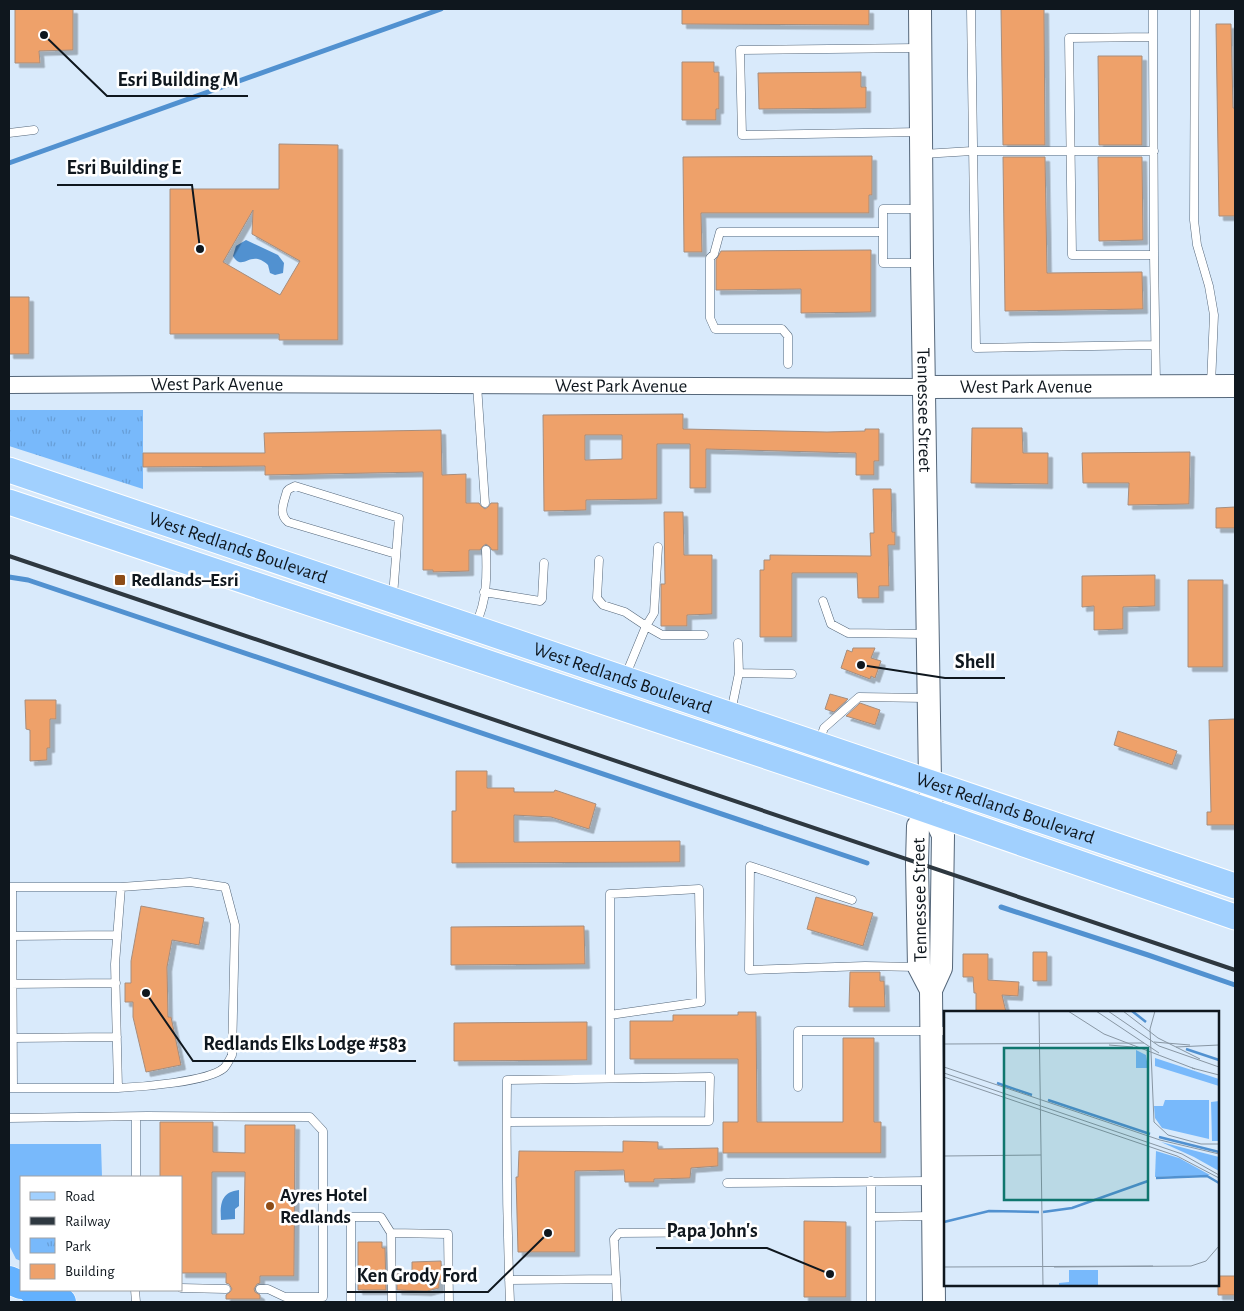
<svg xmlns="http://www.w3.org/2000/svg" width="1244" height="1311" viewBox="0 0 1244 1311" font-family="'Alegreya Sans',sans-serif">
  <style>
    .green { fill: #78b9fb }
    .park { fill: url(#park-tufts) }
    .water { fill: #5191d0 }
    .lines { fill: none; stroke-linecap: round; stroke-linejoin: round }
    .stream { stroke: #5191d0; stroke-width: 5 }
    .building { fill: #eea16b; stroke: #a68d7d; fill-rule: evenodd; filter: url(#shadow) }
    .lane-casing { stroke: #55677a; stroke-width: 9 }
    .street-casing { stroke: #55677a; stroke-width: 18 }
    .secondary-casing { stroke: #55677a; stroke-width: 24 }
    .primary-casing { stroke: #fff; stroke-width: 27 }
    .highway-casing { stroke: #fff; stroke-width: 29 }
    .lane { stroke: #fff; stroke-width: 8 }
    .street { stroke: #fff; stroke-width: 16 }
    .secondary { stroke: #fff; stroke-width: 22 }
    .primary { stroke: #a1d0fe; stroke-width: 25 }
    .highway { stroke: #63b1fe; stroke-width: 28 }
    .rail { stroke: #2e3840; stroke-width: 4 }
    .poi-dot { fill: #8d4c17; stroke: #fff; stroke-width: 2 }
    .labels { text-anchor: middle; dominant-baseline: central; stroke-width: 5; stroke-linejoin: round; paint-order: stroke }
    .street-label { font-size: 19px; fill: #0f171e; stroke: #fff }
    .poi-label { font-size: 19px; font-weight: bold; fill: #0f171e; stroke: #fff; text-anchor: start }
    .inset-river { fill: none; stroke: #5191d0; stroke-width: 2.5 }
    .inset-road { fill: none; stroke: #8896a3; stroke-width: 1 }
    .view { fill: #0f766e; fill-opacity: 0.15; stroke: #0f766e; stroke-width: 2.5 }
    .inset-edge { fill: none; stroke: #0f171e; stroke-width: 2.5 }
    .leader { fill: none; stroke: #0f171e; stroke-width: 2 }
    .callout-dot { fill: #0f171e; stroke: #fff; stroke-width: 2 }
    .callout-label { font-size: 20px; text-anchor: middle; font-weight: bold; fill: #0f171e; stroke: #fff; stroke-width: 5; stroke-linejoin: round; paint-order: stroke }
  </style>
  <defs>
    <pattern id="park-tufts" width="24" height="20" patternUnits="userSpaceOnUse" patternTransform="scale(1.25)"><rect width="24" height="20" fill="#78b9fb"/><path d="M3 7l-1-3M5 7V3M7 7l1-3M15 17l-1-3M17 17v-4M19 17l1-3" fill="none" stroke="#679ed7"/></pattern>
    <filter id="shadow"><feDropShadow dx="4.5" dy="4.5" stdDeviation="0" flood-color="#0004"/></filter>
  </defs>
  <rect width="100%" height="100%" fill="#d9eafb"/>
  <path class="green" d="M9 1144H101L102 1177H21V1261L16 1259 9 1245Z"/>
  <path class="park" d="M9 410H143V489L9 446Z"/>
  <path class="water" d="M246 240 278 255 284 263 283 273 275 275 270 273 268 265C250 248 243 273 233 256L236 246Z
    M239 1190V1206L235 1209V1219L221 1220C220 1204 221 1192 239 1190Z"/>
  <g class="lines">
    <path class="stream" d="M9 163 441 9
      M9 577 28 580 867 863
      M1001 907 1148 955 1235 985"/>
  </g>
  <path class="building" d="M15 9H73V50L39 51 40 63H15Z
    M682 9H869V25L682 24Z
    M1001 9H1044L1045 145H1003Z
    M1216 24H1231L1233 108H1235V216H1219Z
    M1098 56H1142V145H1099Z
    M682 62H714V72H719V109H716V120H682Z
    M861 72V87H866V108L759 109 758 73Z
    M279 144 338 145V340H279V334H170V189H279ZM253 210 252 234 300 261 280 295 223 262Z
    M872 156V195H869V213H701L702 252H684L683 157Z
    M1003 157H1045L1047 273 1142 272 1143 309 1005 311Z
    M1098 157H1142L1143 240 1099 241Z
    M871 250V312L801 313V289L716 290V260L721 251Z
    M9 297H29V354H9Z
    M683 414V429L827 432 865 431V429H879V461H874V475H856V453L706 449V488H690V444H657V499L586 500V510L544 511 543 415ZM585 435H622V459L585 460Z
    M972 428H1022L1023 453H1048V484L971 483Z
    M441 430 442 475 466 474V503H479L481 506 485 509 488 507 491 503H498V550H492L490 547 486 544 483 546 480 550H469V571L433 572V570H423V472L265 475V466L143 467V453H265L264 433Z
    M1190 452 1189 504 1128 505 1129 483H1083L1082 453Z
    M873 489H891L892 532H895V545H888L889 586H879V598H858L857 573H792V637H760V570H764V560H770V555L871 556 870 533H874Z
    M1235 507V528H1216V508Z
    M664 512H683L684 555H712V614L687 615V626H661V584H665Z
    M1155 575V606L1123 607V629L1094 630V606L1082 607V576Z
    M1188 580H1223V667H1188Z
    M853 648H875L871 658 881 661 875 678 871 676 870 679 841 668 847 650 852 652Z
    M830 694 848 699 834 712 825 709Z
    M25 700H56V719H50V748H47V760L30 761V730L26 729Z
    M860 703 880 710 875 725 846 716Z
    M1235 719V825H1207V812H1211L1209 720Z
    M1118 731 1177 751 1172 765 1114 745Z
    M456 771H487V788H514V792H554L555 790 596 804 589 829 551 817 514 815V842L680 841V862L452 863V811H456Z
    M816 897 873 913 863 946 807 929Z
    M141 906 204 918 199 945 172 940 167 967 168 1017H171L181 1065 146 1072 133 1017V1002H125V983H131V961Z
    M584 926 585 964 451 965V927Z
    M1033 952H1047V981H1033Z
    M963 954H988V980L1019 982 1018 996 1002 995 1006 1012H976V993H974L973 977H963Z
    M850 972H880V981H884L885 1007H849Z
    M738 1012H756L757 1122H843V1038H874V1122H881V1153H723V1122H738V1059H630V1021H673V1015H738Z
    M587 1022V1060L454 1061V1023Z
    M160 1122H213V1152L245 1153V1125H295L294 1276H260V1283L257 1284 254 1289 255 1292 260 1295V1299H226V1295L230 1292 232 1289 229 1284 226 1283V1273H181V1177H160ZM212 1172H245L244 1234H212Z
    M623 1141 658 1142V1149L718 1148V1166L691 1168 690 1178 654 1179V1182H625L624 1170 575 1171V1252H518L516 1177H518L519 1151 623 1152Z
    M804 1221 846 1222V1297H804Z
    M358 1242H382V1248H385L386 1290H358Z
    M441 1261 442 1280H439V1288L427 1291 397 1290V1274H412V1262Z
    M1218 1276H1235V1295H1218Z"/>
  <g class="lines">
    <g class="lane-casing">
      <path id="lane" d="M971 9 976 348 1155 345
        M1153 9V37L1069 38 1072 255H1154L1156 385
        M1195 9 1194 220 1197 245 1209 286 1214 315 1211 384
        M1153 37 1154 255
        M918 48 740 50 742 135 920 132
        M9 133 34 130
        M923 154 972 151H1154
        M883 232V209H920
        M788 364V336L782 329H715L710 318V258L714 254 720 232H883V263H920
        M477 385 485 503
        M658 547 654 613 646 626 662 635H704
        M599 560 597 598 603 605 625 612 646 626 625 677
        M484 592 540 601 542 599 544 563
        M393 596 399 518 295 486 289 489 287 491C284 502 278 514 288 522L396 554
        M823 601 831 624 848 633 927 634
        M476 623C487 602 487 574 486 550
        M739 673 792 674
        M731 712 739 673 738 643
        M819 742 824 728 859 697 926 698
        M9 887H121L115 964 118 1088H9
        M12 887 13 1088
        M852 900 750 866 749 970 865 966 917 967
        M12 936 116 935
        M9 984 116 983
        M610 1015 701 1002 699 889 610 894V1078
        M13 1038 117 1037
        M798 1087V1031H945
        M118 1088C140 1087 208 1082 224 1068 227 1065 230 1059 232 1055L235 925 225 887 190 882 121 887
        M9 1118 147 1116 310 1117 323 1131V1297H285L268 1289H260
        M507 1122 709 1121 710 1077 507 1080C506 1154 507 1228 510 1302
        M136 1177V1117
        M871 1181V1217
        M727 1183 930 1181
        M391 1233 448 1234 449 1302
        M616 1279 614 1239 619 1233 754 1232
        M509 1280 616 1279 617 1302
        M181 1288 226 1289
        M135 1290 136 1302
        M351 1302V1217H381L391 1233 392 1302
        M871 1302V1217L931 1216"/>
    </g>
    <g class="street-casing">
      <g id="street">
        <path id="s1" d="M9 385 172 384 924 387"/>
      </g>
    </g>
    <g class="secondary-casing">
      <g id="secondary">
        <path id="s2" d="M920 9 922 263 930 782 932 812 943 835 941 968 931 990 934 1302"/>
        <path id="s3" d="M924 387 1235 386"/>
        <path d="M931 990 919 967 917 863 918 826 932 812"/>
      </g>
    </g>
    <g class="primary-casing">
      <g id="primary">
        <path id="s4" d="M9 470 1235 886"/>
        <path d="M9 502 897 800 1235 917"/>
      </g>
    </g>
    <g class="highway-casing">
      <path id="highway" d="M9 1280 21 1285
        M32 1290 62 1302"/>
    </g>
    <use href="#lane" class="lane"/>
    <use href="#street" class="street"/>
    <use href="#secondary" class="secondary"/>
    <use href="#primary" class="primary"/>
    <use href="#highway" class="highway"/>
    <path class="rail" d="M9 556 1235 970"/>
  </g>
  <g class="poi-dot">
    <rect x="114" y="574" width="12" height="12" rx="2.5"/>
    <circle cx="270" cy="1206" r="5"/>
  </g>
  <g class="labels">
    <g class="street-label">
      <text stroke="none"><textPath href="#s1" startOffset="208">West Park Avenue</textPath></text>
      <text stroke="none"><textPath href="#s1" startOffset="612">West Park Avenue</textPath></text>
      <text stroke="none"><textPath href="#s3" startOffset="102">West Park Avenue</textPath></text>
      <text stroke="none"><textPath href="#s2" startOffset="401">Tennessee Street</textPath></text>
      <text stroke="none"><textPath href="#s4" startOffset="242">West Redlands Boulevard</textPath></text>
      <text stroke="none"><textPath href="#s4" startOffset="648">West Redlands Boulevard</textPath></text>
      <text stroke="none"><textPath href="#s4" startOffset="1052">West Redlands Boulevard</textPath></text>
      <text transform="translate(920 900) rotate(-91)">Tennessee Street</text>
    </g>
    <g class="poi-label">
      <text x="131" y="580">Redlands–Esri</text>
      <text x="280" y="1195">Ayres Hotel<tspan x="280" dy="22">Redlands</tspan></text>
    </g>
  </g>
  <g transform="translate(944 1011)">
    <rect width="275" height="275" fill="#d9eafb"/>
    <path d="M192 39 202 44 204 57H192ZM211 47 275 68V75L211 55ZM275 90V130H268L267 91ZM125 259H154V275H115V272L125 271Z" fill="#78b9fb"/>
    <path d="M221 89H265V128L218 117 211 107 210 95H219ZM217 131 275 146V160L250 146Z" fill="#78b9fb"/>
    <path d="M212 140 235 147 266 164 211 166Z" fill="#78b9fb"/>
    <path class="inset-river" d="M188 0 202 11M242 38 275 49M53 72 88 84M104 89 206 123M215 126 275 141M212 167 263 165 275 172M99 201 128 197 204 170M0 211 45 200 95 201"/>
    <path class="inset-road" d="M95 0 99 275M124 0 160 23 251 58M152 0 215 42M164 0 215 35 275 56M179 0 214 27 256 48M211 0 206 18 210 111 224 124 257 133H275M210 31 246 34M0 33 200 32M165 34 189 36M232 36 275 34M0 56 216 129 275 143M248 57 275 64M0 62 238 143 275 164M0 66 233 145 275 167M0 145 97 144M0 256 209 255M110 256 247 255 262 250 275 235"/>
    <path class="view" d="M60 37H204V189H60Z"/>
    <rect width="275" height="275" class="inset-edge"/>
  </g>
  <path class="leader" d="M44 35L107 96H248M200 249L192 185H57M861 665L945 678H1005M146 993L193 1061H416M830 1274L767 1248H656M548 1233L488 1292H347"/>
  <g class="callout-dot">
    <circle cx="44" cy="35" r="5"/>
    <circle cx="200" cy="249" r="5"/>
    <circle cx="861" cy="665" r="5"/>
    <circle cx="146" cy="993" r="5"/>
    <circle cx="830" cy="1274" r="5"/>
    <circle cx="548" cy="1233" r="5"/>
  </g>
  <g class="callout-label">
    <text x="178" y="86">Esri Building M</text>
    <text x="124" y="174">Esri Building E</text>
    <text x="975" y="668">Shell</text>
    <text x="305" y="1050">Redlands Elks Lodge #583</text>
    <text x="712" y="1237">Papa John's</text>
    <text x="417" y="1282">Ken Grody Ford</text>
  </g>
  <rect width="1244" height="1311" fill="none" stroke="#0f171e" stroke-width="20"/>
  <rect x="20" y="1176" width="162" height="115" fill="#ffffff" stroke="#9fa2a5"/>
  <rect x="30" y="1192" width="25" height="8" fill="#a1d0fe" stroke="#9fa2a5"/>
  <text x="65" y="1201" font-size="15" fill="#0f171e">Road</text>
  <rect x="30" y="1217" width="25" height="8" fill="#2e3840" stroke="#9fa2a5"/>
  <text x="65" y="1226" font-size="15" fill="#0f171e">Railway</text>
  <rect x="30" y="1238" width="25" height="15" fill="url(#park-tufts)" stroke="#9fa2a5"/>
  <text x="65" y="1251" font-size="15" fill="#0f171e">Park</text>
  <rect x="30" y="1264" width="25" height="15" fill="#eea16b" stroke="#9fa2a5"/>
  <text x="65" y="1276" font-size="15" fill="#0f171e">Building</text>
</svg>
